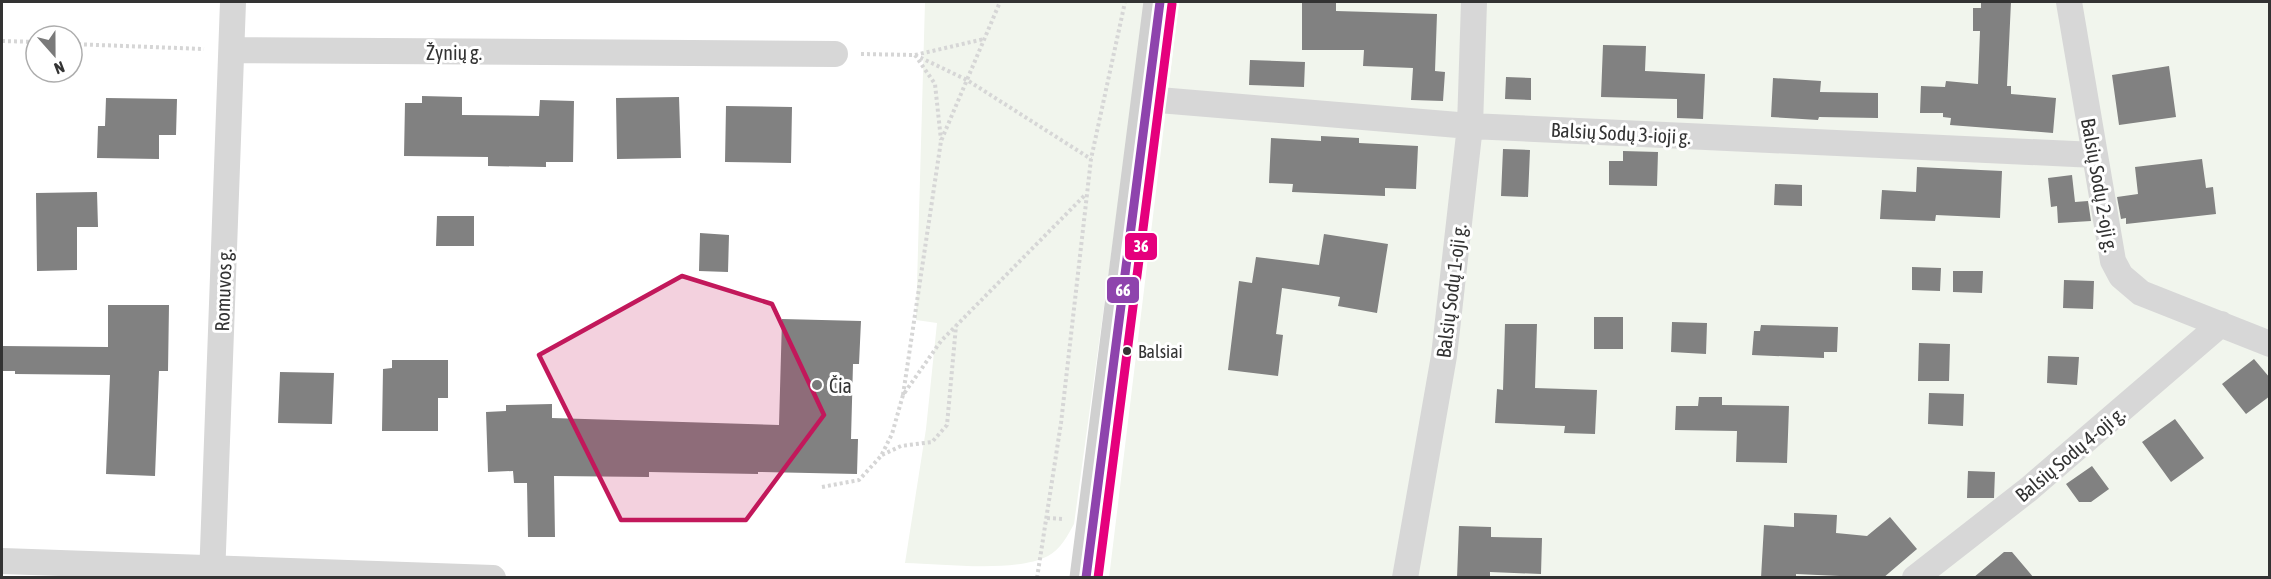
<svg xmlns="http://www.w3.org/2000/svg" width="2271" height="579" viewBox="0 0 2271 579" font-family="'Asap Condensed',sans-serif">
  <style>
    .green { fill: #f1f5ed }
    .building { fill: #818181 }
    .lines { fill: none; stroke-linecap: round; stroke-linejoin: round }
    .path { stroke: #d6d6d6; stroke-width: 4; stroke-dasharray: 3 3; stroke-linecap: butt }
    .minor { stroke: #d7d7d7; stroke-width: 26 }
    .secondary { stroke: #d0d0d0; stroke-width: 33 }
    .bus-1-casing { stroke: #fff; stroke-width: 14 }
    .bus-2-casing { stroke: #fff; stroke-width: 14 }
    .bus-1 { stroke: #8e44ad; stroke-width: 9 }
    .bus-2 { stroke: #e5007d; stroke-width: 9 }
    .marked { fill: #c2185b; fill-opacity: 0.2; stroke: #c2185b; stroke-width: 4.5; stroke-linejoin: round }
    .bus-dot { fill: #333; stroke: #fff; stroke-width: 2 }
    .poi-dot { fill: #7a7a7a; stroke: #fff; stroke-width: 2 }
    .labels { text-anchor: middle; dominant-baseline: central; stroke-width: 6; stroke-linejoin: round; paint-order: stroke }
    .bus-label { font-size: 18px; fill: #333; stroke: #fff; text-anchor: start }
    .street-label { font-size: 20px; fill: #333; stroke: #fff }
    .poi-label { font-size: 20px; fill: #333; stroke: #fff; text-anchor: start }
    .line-badge { stroke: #fff; stroke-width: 2 }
    .badge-label { font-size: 16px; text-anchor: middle; font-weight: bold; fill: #fff }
  </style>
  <rect width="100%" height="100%" fill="#fff"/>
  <path class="green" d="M925 2H1146L1074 524C1068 535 1060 550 1048 556 1015 573 945 564 905 563L926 429 937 323 916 320Z
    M1179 2H2269V577L1109 578Z"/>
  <path class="building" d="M1302 2H1336V11L1437 14 1435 71 1445 72 1443 101 1411 100 1413 68 1363 66 1364 50H1302Z
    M1981 2H2011L2007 86H2011V94L2056 98 2053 133 1950 125 1951 118 1943 117V113H1920L1921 86 1945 87 1946 81 1978 84 1980 31H1973V8H1981Z
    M1603 45 1646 46 1645 71 1705 74 1703 119 1677 118V99L1601 97Z
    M1250 60 1305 62 1304 87 1249 85Z
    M2169 66 2176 117 2119 125 2112 75Z
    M1506 77 1531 78V100L1505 99Z
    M1773 78 1821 81 1820 92 1878 93V118L1819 117 1818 120 1771 117Z
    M422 96 462 97V115L539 116 540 100 574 101 573 162H546V167L488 166V157L404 156 405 103H422Z
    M679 97 681 158 617 159 616 98Z
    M106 98 177 99 176 135H159V159L97 158 98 126H105Z
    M726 106 792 107 791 163 725 162Z
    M1321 136 1359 138V143L1418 146 1416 189 1385 188V196L1292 192 1293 184 1269 183 1271 138 1321 141Z
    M1503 149 1530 150 1528 197 1501 196Z
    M1623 151 1658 152 1657 186 1609 185V161H1623Z
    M2202 159 2206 188 2213 187 2216 214 2126 224V218L2121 219 2117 197 2138 194 2135 167Z
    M1917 167 2002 171 2000 218 1936 215 1935 221 1880 219 1882 190 1916 192Z
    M2072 175 2075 202 2088 201 2091 221 2058 223 2057 206 2051 207 2048 178Z
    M1775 184 1802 185V206L1774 205Z
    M97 192 98 227H77V270L37 271 36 193Z
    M437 216H474V246H436Z
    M700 233 729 235 728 272 699 271Z
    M1324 234 1388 244 1377 313 1338 306 1340 297 1282 288 1276 334 1283 335 1278 376 1228 370 1239 281 1252 283 1256 257 1319 265Z
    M1912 267 1941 268 1940 291 1912 290Z
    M1953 271H1983L1982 293 1953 292Z
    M2064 280 2094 281 2093 309 2063 308Z
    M108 305H169L168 371H159L155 476 106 474 110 375 15 374V371H2V346L108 347Z
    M1594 317H1623V349H1594Z
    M782 319 861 321 859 364H853L851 439H858L857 474 758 472V474L649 472V477L554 476 555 537H528L527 483H514L513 471 488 472 486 412 506 411V405L552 404V418L779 425Z
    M1672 322 1707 323 1706 354 1671 352Z
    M1505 324H1537L1535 388 1597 390 1595 434 1564 433 1565 426 1495 423 1497 389 1503 390Z
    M1761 325 1838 327 1837 352H1824V358L1752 355 1754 331H1760Z
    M1919 343 1950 344 1949 381H1918Z
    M2048 356 2079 357 2077 385 2047 383Z
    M2254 359 2270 378V396L2246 414 2222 384Z
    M392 360H448V398H438V431H382L383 369 392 368Z
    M280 372 334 373 332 424 278 423Z
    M1929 393 1964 394 1963 426 1928 424Z
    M1699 397H1722V405L1789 406 1787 463 1736 462 1737 431 1675 430 1676 406H1698Z
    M2175 419 2204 458 2171 482 2142 442Z
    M2092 466 2109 489 2091 502H2079L2066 484Z
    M1968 471 1995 472 1994 498H1967Z
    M1794 513 1837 515 1836 533 1867 536 1890 517 1917 549 1883 578 1796 574V578H1761L1764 525 1794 527Z
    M1459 526 1491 527V537L1542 538 1541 574 1490 572V578H1457Z
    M2004 552H2012L2034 578H1973Z"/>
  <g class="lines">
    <path class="path" d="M2 41 36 42
      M72 44 204 49
      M861 54 915 55 984 39
      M915 55 967 80 1091 159
      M915 55 935 84 941 140
      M903 395 941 141 1000 2
      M882 455 901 446 932 442 947 425 956 326
      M822 487 859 480 881 456 892 434 903 395 941 341 1085 195
      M1047 518 1064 519
      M1037 578 1061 423 1091 159 1125 2"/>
    <path class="minor" d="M2069 2 2113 261 2121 276 2141 293 2270 344
      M232 50 835 54
      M1147 99 1470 126 2095 155
      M2 561 493 578
      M212 578 233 2
      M1405 578 1444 356 1470 126 1474 2
      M1915 578 2029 489 2221 324"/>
    <path class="secondary" d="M1086 578 1160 2"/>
    <g class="bus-1-casing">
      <path id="bus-1" d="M1086 578 1160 2"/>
    </g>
    <g class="bus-2-casing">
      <path id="bus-2" d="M1098 578 1172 4"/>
    </g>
    <use href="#bus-1" class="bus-1"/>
    <use href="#bus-2" class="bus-2"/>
  </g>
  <path class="marked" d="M682 276 772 304 824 415 746 520H621L539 355Z"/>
  <circle class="bus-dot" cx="1127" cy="351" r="5"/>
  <circle class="poi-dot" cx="817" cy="385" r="6"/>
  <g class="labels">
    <g class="bus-label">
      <text x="1138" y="351">Balsiai</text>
    </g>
    <g class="street-label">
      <text x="454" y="52">Žynių g.</text>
      <text transform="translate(1621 133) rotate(3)">Balsių Sodų 3-ioji g.</text>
      <text transform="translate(2100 185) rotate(80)">Balsių Sodų 2-oji g.</text>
      <text transform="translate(223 290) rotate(-88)">Romuvos g.</text>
      <text transform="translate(1451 291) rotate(-83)">Balsių Sodų 1-oji g.</text>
      <text transform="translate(2070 454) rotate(-40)">Balsių Sodų 4-oji g.</text>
    </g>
    <g class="poi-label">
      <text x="829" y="385">Čia</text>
    </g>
  </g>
  <g class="line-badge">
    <rect x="1124" y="232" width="34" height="29" rx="6" fill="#e5007d"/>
    <rect x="1106" y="276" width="34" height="28" rx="6" fill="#8e44ad"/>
  </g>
  <g class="badge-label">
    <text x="1141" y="252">36</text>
    <text x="1123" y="296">66</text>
  </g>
  <rect width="2271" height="579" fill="none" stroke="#333333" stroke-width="6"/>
  <g transform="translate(54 54) rotate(159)"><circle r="28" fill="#ffffff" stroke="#adadad" stroke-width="1.5"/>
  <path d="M0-4.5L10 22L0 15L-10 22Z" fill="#7a7a7a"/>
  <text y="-9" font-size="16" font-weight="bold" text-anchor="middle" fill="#333333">N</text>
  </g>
</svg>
